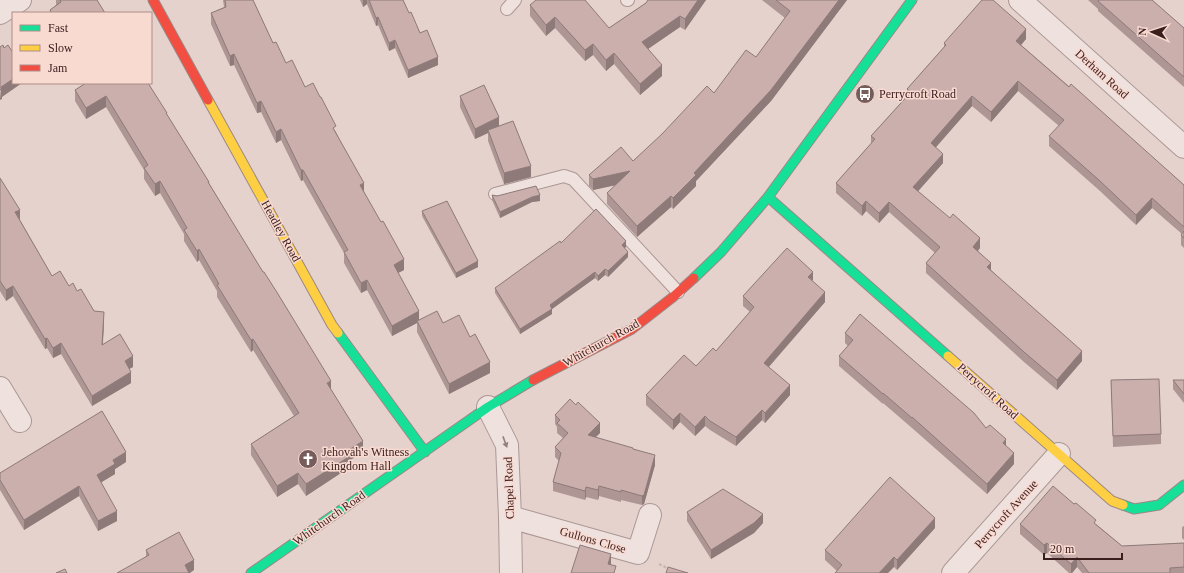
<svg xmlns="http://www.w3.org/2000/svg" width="1184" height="573" viewBox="0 0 1184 573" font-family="'Times New Roman',serif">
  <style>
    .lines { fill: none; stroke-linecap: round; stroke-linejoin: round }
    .lane-casing { stroke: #ab9895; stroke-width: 14 }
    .street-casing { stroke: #ab9895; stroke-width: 24 }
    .fast-casing { stroke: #9b8885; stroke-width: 11 }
    .slow-casing { stroke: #9b8885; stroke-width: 11 }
    .jam-casing { stroke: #9b8885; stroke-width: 11 }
    .path { stroke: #c7b8b5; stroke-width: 2.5; stroke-dasharray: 3 2; stroke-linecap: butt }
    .lane { stroke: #eee1de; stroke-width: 12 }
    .street { stroke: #eee1de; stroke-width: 22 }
    .fast { stroke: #16e098; stroke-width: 9 }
    .slow { stroke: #ffcf43; stroke-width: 9 }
    .jam { stroke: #f24e42; stroke-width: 9 }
    .wall { fill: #ae9695 }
    .shaded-wall { fill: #8d7a79 }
    .building { fill: #caafad; stroke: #8d7a79 }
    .oneway { fill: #947f7e }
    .labels { text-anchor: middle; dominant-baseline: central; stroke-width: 3; stroke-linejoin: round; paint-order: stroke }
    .street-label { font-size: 12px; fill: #3a1d1d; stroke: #f8dad1 }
    .poi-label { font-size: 12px; fill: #3a1d1d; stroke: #f8dad1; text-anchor: start }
  </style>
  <rect width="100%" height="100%" fill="#e6d2cc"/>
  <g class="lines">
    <g class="lane-casing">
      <path id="lane" d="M627 0H628
        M507 9 515 0
        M495 194 564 176 573 179 678 292"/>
    </g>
    <g class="street-casing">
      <path id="street" d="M1020 0 1184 147
        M0 13 20 0
        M0 388 20 421
        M488 407 507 445 510 517 511 573
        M510 517 638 553 650 515
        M953 573 1059 454"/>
    </g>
    <g class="fast-casing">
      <path id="fast" d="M768 197 948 356
        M694 278 721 252 768 197 912 0
        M338 333 425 452
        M1123 505 1134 509 1159 505 1184 485
        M251 573 488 407 533 380"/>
    </g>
    <g class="slow-casing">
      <path id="slow" d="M208 100 332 325 338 333
        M948 356 1112 501 1123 505"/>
    </g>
    <g class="jam-casing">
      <path id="jam" d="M153 0 208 100
        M533 380 632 329 673 297 694 278"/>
    </g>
    <path class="path" d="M659 564 669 569"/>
    <use href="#lane" class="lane"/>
    <use href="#street" class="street"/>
    <use href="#fast" class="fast"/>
    <use href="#slow" class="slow"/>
    <use href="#jam" class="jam"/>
  </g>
  <path class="wall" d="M56 0H97L105 13H50V10L56 5Z
    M223 0H253L273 43 286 63 305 87 336 132 364 192 404 270 398 273 419 320 443 323 470 337 490 373 449 394 417 332V323L392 336 367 290 361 293 344 263V253L303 180 301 181 281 140 276 143 261 112 257 113 234 65 230 66 211 24V13L224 7Z
    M360 0H403L409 13 420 33 438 65 408 78 395 48 389 51 378 25 376 26 367 4 363 7Z
    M648 0H706L685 30 680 27 648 49 662 76 640 95 614 64 606 71 593 55 585 61 555 28 546 36 530 16V5L609 28 646 3Z
    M762 0H847L771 101 696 181V186L673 209 671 207 637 237 607 204V193L616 185 593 190 589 186V175L633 161 756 57 785 18Z
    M1088 0H1152L1184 28V87L1098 11V9Z
    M1026 39 1021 45 1184 185V248L1181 245V235L1182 234 1152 208 1136 225 1100 191 1049 146V136L1059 126 1018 91 991 122 972 106 935 147 943 163 918 191 980 248 978 251 991 270 1082 361 1057 390 1024 362 926 273V263L935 253 889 212 879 223 866 211 862 216 836 193V183L871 144V136L907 96V89L944 47V43Z
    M86 83 167 115 209 183 331 389 363 452 347 462V469L306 496 298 484 277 497 251 455V444L294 416 253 350 251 352 217 297V291L199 260 197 262 184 241V234L160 193 155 196 144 179V170L106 107 86 119 75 101V90Z
    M460 96 499 126 531 177 504 184 488 141V133L475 139 460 107Z
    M0 178 20 220 52 276 69 286 77 291 104 322 103 344 133 367 129 369 131 383 92 406 61 354 53 358 47 348 45 349 13 296 6 301 0 291Z
    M492 195 540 201 532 202 500 218 492 200Z
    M422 211 478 267 456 278 422 216Z
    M561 243 626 247 624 248 628 257 608 277 605 275 598 281 595 278 552 309V314L520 334 495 293V288Z
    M813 282 825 302 769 367 790 395 765 423 762 420 736 446 710 430 705 426 695 436 680 422 673 430 646 405V395L696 366 716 351 750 312 743 306V296Z
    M845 333 986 428 1006 446 1014 464 987 494 912 428 883 403V404L839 366V356L848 346 845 343Z
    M1111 380 1161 434V444L1113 447Z
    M1173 380H1184V403L1173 389Z
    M555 415 600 433 595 437 633 449 655 465 644 504 642 505 621 500V502L599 496 598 500 586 497 585 500 553 491V482L559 461 555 457V447L563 438 557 433V427L555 424Z
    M126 462 115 469V474L101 482 117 521 98 531 79 496 24 530 0 490V473Z
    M687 512 763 523 754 533 711 559 687 521Z
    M1020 524H1096L1122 546 1184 543V573H1082L1077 567 1072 573H1069L1047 553 1044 555 1020 534Z
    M1184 526V540L1182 538V527Z
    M935 528 897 570 894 567 837 571 825 560V550Z
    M146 550 194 570 146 557Z"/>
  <path class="shaded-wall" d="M363 0H367V4L363 7Z
    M698 0H706L685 30V19Z
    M839 0H847L771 101 696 181V186L673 209V198Z
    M680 16V27L642 53V42Z
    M378 17V25L376 26V18Z
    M555 17V28L546 36V25Z
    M1026 29V39L1016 51V41Z
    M395 40V48L389 51V43Z
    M593 44V55L585 61V50Z
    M614 53V64L606 71V60Z
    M234 54V65L230 66V56Z
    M438 57V65L408 78V70Z
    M662 65V76L640 95V84Z
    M13 79V83H22L2 97V99L0 100 1 87Z
    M1018 81V91L991 122V112Z
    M106 96V107L86 119V108Z
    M972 96V106L931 153V143Z
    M261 101V112L257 113V103Z
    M499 117V127L488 130V133L475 139V129Z
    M281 129V140L276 143V132Z
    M943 154V163L913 197V187Z
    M531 166V177L504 184V173Z
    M301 170H303V180L301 181Z
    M630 171V182L593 190V179Z
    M160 181V193L155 196V184Z
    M364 183V194L360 185Z
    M540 195V201L532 202 500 218V212L532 197Z
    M671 196V207L637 237V226Z
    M1152 198V208L1136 225V215Z
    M866 201V211L862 216V206Z
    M889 202V212L879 223V213Z
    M20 210V220L15 212Z
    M980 238V248L973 256V247Z
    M626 241V247L622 251V245Z
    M199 249V260L197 262V251Z
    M628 252V257L608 277V271Z
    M404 259V270L394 275V265Z
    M478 261V267L456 278V273Z
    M991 263V273L987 267Z
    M605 269V275L598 281V276Z
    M595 272V278L552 309V314L520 334V329L550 305Z
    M813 272V281L808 277Z
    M367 280V290L361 293V283Z
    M13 286V296L6 301V290Z
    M825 292V302L764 372V363Z
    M419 311V322L417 321V323L392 336V326Z
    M104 312V322L102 355V345Z
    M47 338V348L45 349V339Z
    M253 339V350L251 352V340Z
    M61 343V354L53 358V348Z
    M1082 351V361L1057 390V380Z
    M133 356V367L125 371V361Z
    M490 362V373L449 394V384Z
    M131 372V383L92 406V396Z
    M331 381V392L327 383Z
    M790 385V395L765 423V413Z
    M762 410V420L736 446V437Z
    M680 413V422L673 430V420Z
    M705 416V426L695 436V427Z
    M600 423V433L588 445V435Z
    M1006 439V450L1003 443Z
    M363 441V452L347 462V469L306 496V484L344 453Z
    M126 452V462L115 469V474L97 485V475L113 460Z
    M1014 453V464L987 494V484Z
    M655 455V465L644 504 642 505V496Z
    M298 473V484L277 497V486Z
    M79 486V496L24 530V520Z
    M599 486V496L598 500V490Z
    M586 487V497L585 500V491Z
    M117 511V521L98 531V521Z
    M763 514V523L754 533 711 559V550Z
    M935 518V528L897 570V560Z
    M1047 543V553L1044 555V545Z
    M611 554V565L608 573V564Z
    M894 557V567L888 573H879Z
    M1077 557V567L1072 573H1071V564Z
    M194 560V570L190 573H185V565Z"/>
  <path class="building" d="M60 0H97L105 13H52L50 10 61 2Z
    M225 0H253L273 43 276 42 286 63 292 60 305 87 313 83 320 97H321L336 126 333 128 364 183 360 185 381 222 383 221 404 259 394 265 419 311 392 326 367 280 361 283 344 252 348 250 303 170H301L281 129 276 132 261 101 257 103 234 54 230 56 211 13 226 7Z
    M369 0H403L409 13 411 12 420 33 427 30 438 57 408 70 395 40 389 43 378 17 376 18Z
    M536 0H585L609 28 646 3 648 0H698L685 19 680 16 642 42 662 65 640 84 614 53 606 60 593 44 585 50 555 17 546 25 530 5Z
    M776 0H839L771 90 694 173 696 175 673 198 671 196 637 226 607 193 630 171 593 179 589 175 621 147 633 161 662 134 707 86 714 93 746 50 756 57 790 11Z
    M982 0H993L1026 29 1016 41 1069 87 1071 84 1184 185V227L1152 198 1136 215 1100 181 1049 136 1064 120 1018 81 991 112 972 96 931 143 943 154 913 187 950 218 953 214 980 238 973 247 991 263 987 267 1082 351 1057 380 1024 352 926 263 940 247 889 202 879 213 866 201 862 206 836 183 875 139 871 136 911 92 907 89 946 45 944 43Z
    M1099 0H1152L1184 28V77L1098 1Z
    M3 45 4 48 8 45 13 53V79L1 87 2 89 0 90V47Z
    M86 83H148L167 113H166L209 182H208L263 272H264L278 294 331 381 327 383 363 441 344 453 347 458 306 484 298 473 277 486 251 444 299 413 253 339 251 340 217 285 219 284 199 249 197 251 184 230 187 228 160 181 155 184 144 168 148 165 106 96 86 108 75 90Z
    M484 85 499 117 475 129 460 96Z
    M513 121 531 166 504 173 488 130Z
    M0 178 20 210 15 212 52 276 60 271 69 286 73 283 77 291 81 289 94 311 104 312 102 345 120 334 133 356 125 361 131 372 92 396 61 343 53 348 47 338 45 339 13 286 6 290 0 281Z
    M536 186 540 195 532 197 500 212 492 195 497 196Z
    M447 201 478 261 456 273 422 211Z
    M596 209 626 241 622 245 628 252 608 271 605 269 598 276 595 272 550 305 552 309 520 329 495 288 560 241 561 243Z
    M1184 231V238L1181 235Z
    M787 248 813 272 808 277 825 292 764 363 790 385 765 413 762 410 736 437 710 421 705 416 695 427 680 413 673 420 646 395 684 355 696 366 713 348 716 351 754 307 743 296Z
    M437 311 443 323 459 315 470 337 475 334 490 362 449 384 417 321Z
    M860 314 974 413 986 428 990 425 1006 439 1003 443 1014 453 987 484 912 417V418L883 393V394L839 356 853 340 845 333Z
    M1159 379 1161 434 1113 436 1111 380Z
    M1173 380H1184V394Z
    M570 399 576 405 578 402 600 423 588 435 633 448V449L655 455 644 495 642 496 621 490V492L599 486 598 490 586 487 585 491 553 482 561 453 555 447 568 433 557 423 560 420 555 415Z
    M102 411 126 452 113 460 115 464 97 475 117 511 98 521 79 486 24 520 0 480V473Z
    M890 477 935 518 897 560 894 557 879 573H835L842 565 825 550Z
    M1053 486 1074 504 1076 503 1096 520 1094 523 1122 546 1184 543V567L1170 568V573H1089L1077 557 1071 564 1047 543 1044 545 1020 524Z
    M723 489 763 514 754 523 711 550 687 512Z
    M179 532 194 560 185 565 189 573H117L149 555 146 550Z
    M580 545 611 554 608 564 616 566 614 573H571Z
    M668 567 688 573H666Z
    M65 569 67 573H56Z"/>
  <defs><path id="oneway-solid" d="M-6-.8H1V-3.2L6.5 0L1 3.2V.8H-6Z"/></defs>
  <use class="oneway" href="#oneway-solid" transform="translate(505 442) rotate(70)"/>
  <defs>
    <g id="bus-disc" transform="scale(1)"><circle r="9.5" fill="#765c5a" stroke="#f8dad1"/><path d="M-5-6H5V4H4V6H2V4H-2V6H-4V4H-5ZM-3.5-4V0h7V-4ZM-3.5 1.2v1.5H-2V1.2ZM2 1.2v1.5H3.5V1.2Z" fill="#fff"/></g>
    <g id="church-disc" transform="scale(1)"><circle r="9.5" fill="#765c5a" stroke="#f8dad1"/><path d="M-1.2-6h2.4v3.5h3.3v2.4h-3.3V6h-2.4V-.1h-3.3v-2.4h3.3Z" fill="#fff"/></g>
  </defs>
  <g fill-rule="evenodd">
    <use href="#bus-disc" x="865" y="94"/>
    <use href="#church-disc" x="308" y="459"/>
  </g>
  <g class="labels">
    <g class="street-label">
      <text transform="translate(1102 74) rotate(42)">Derham Road</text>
      <text transform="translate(281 231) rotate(61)">Headley Road</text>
      <text transform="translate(601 343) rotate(-29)">Whitchurch Road</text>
      <text transform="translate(988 391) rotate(42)">Perrycroft Road</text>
      <text transform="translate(509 488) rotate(-92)">Chapel Road</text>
      <text transform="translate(1006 514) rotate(-48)">Perrycroft Avenue</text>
      <text transform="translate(329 518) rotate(-35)">Whitchurch Road</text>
      <text transform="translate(593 540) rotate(16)">Gullons Close</text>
    </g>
    <g class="poi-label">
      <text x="879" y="94">Perrycroft Road</text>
      <text x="322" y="452">Jehovah's Witness<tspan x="322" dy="14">Kingdom Hall</tspan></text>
    </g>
  </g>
  <rect x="12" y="12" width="140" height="72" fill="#f8dad1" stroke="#ac8e89"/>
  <rect x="20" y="25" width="20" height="6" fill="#16e098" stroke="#ac8e89"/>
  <text x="48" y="32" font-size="12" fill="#3a1d1d">Fast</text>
  <rect x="20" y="45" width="20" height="6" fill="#ffcf43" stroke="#ac8e89"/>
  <text x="48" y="52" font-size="12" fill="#3a1d1d">Slow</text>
  <rect x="20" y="65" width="20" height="6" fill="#f24e42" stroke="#ac8e89"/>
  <text x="48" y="72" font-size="12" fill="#3a1d1d">Jam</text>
  <g transform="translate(1152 32) rotate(273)" stroke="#f8dad1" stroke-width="3" paint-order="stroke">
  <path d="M0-3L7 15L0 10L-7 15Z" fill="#3a1d1d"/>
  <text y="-6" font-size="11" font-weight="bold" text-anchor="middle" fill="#3a1d1d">N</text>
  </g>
  <path d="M1044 553v6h78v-6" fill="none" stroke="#3a1d1d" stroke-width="2"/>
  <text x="1050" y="553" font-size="12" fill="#3a1d1d" stroke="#f8dad1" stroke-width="3" paint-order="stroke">20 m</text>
</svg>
